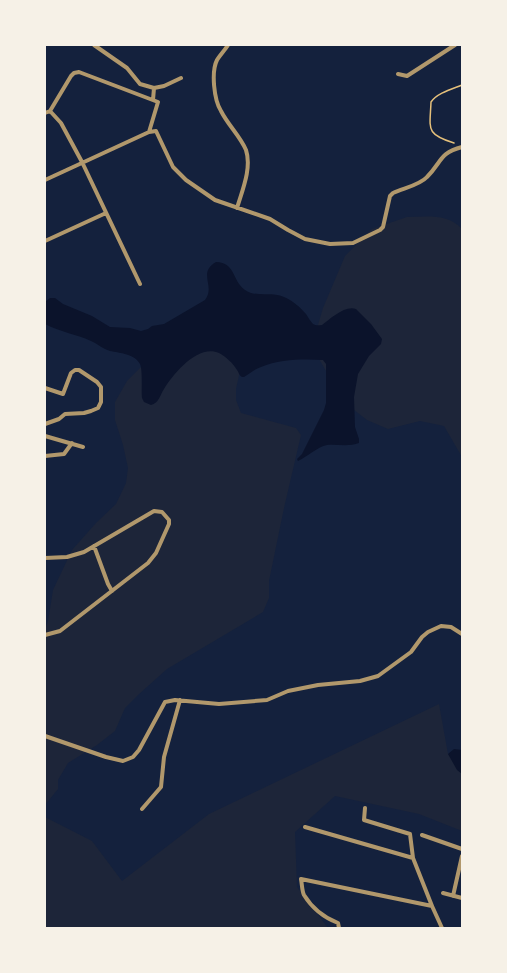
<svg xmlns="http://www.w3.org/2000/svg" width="507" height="973" viewBox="0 0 507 973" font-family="'IBM Plex Sans',sans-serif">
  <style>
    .green { fill: #1d2539 }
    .water { fill: #0b132b }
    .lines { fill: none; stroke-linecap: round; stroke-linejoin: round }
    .path { stroke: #e5c07b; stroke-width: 1.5 }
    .minor { stroke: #b1986c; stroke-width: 4 }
  </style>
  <rect width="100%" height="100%" fill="#14213d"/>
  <path class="green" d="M407 217C427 217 447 213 462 229V457L444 426 420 421 388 429 367 420 345 403 316 354 315 335 323 308 345 256 372 229Z
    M185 335 244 353 236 389V400L241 413 296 428 301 435 284 508 269 581V598L263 612 167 669 138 695 125 708 115 731 97 745 68 763 58 780V789L45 805V629L48 621 53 590 72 550 96 523 116 504 126 483 128 468 123 445 115 420V402L127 381 150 358Z
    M439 704 448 754 462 770V831L419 814 335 796 295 832 297 887 328 928H45V817L92 841 122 881 209 814Z"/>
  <path class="water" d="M216 262C236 263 231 279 245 290 256 298 272 291 284 297 293 301 300 307 306 314 308 317 311 322 313 324 316 326 319 325 322 325 330 319 345 305 356 309L371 324 382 339 381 344 369 356 358 374 354 397 355 427 359 439V443C349 447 337 444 327 445 317 447 307 457 298 461L297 459 302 454 324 410 326 403V364L323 360C303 359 280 359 261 367 255 369 250 373 244 377H242C239 375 239 373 237 370 233 363 226 357 219 353 198 344 174 373 164 389 160 395 159 403 151 405L144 402 142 398C141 390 143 371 140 364 135 354 120 353 110 351 103 349 98 344 91 341 76 334 60 332 45 324V302L50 298H55L63 304 92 316 110 327 130 328 141 331 148 329 152 326 164 324 205 300C216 286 197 273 216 262Z
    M454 749 462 750V774L457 770 448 754Z"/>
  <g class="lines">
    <path class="path" d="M454 143C425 134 430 129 431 102 437 93 452 89 462 85"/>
    <path class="minor" d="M94 45 127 68 140 84 154 88 153 100
      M228 45C225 50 220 55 217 60 211 72 214 100 221 111 228 125 240 136 246 150 252 168 242 191 237 208
      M398 74 407 76 455 45
      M154 88 164 86 181 78
      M50 111 61 123 82 162 140 284
      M45 113 50 111 71 76 74 73 79 72 158 102 149 132
      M45 180 149 132 156 131 173 167 186 180 215 200 270 219 288 230 305 239 330 244 353 243 380 230 383 227 390 196 393 193C404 188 420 185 427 177 442 162 439 153 462 147
      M45 241 106 213
      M45 388 63 394 71 373 75 370H79L97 382 101 387V402L98 408 91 411 84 413 65 414 59 419 45 424
      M45 436 83 447
      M45 456 64 454 72 443
      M94 546 108 584 112 591
      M45 558 67 557 84 552 154 511 162 512 169 520V524L156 553 148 563 60 631 45 635
      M45 736 106 757 123 761 133 757 139 750 165 702 175 700 219 704 267 700 288 691 318 685 360 681 378 676 411 652 422 637 428 632 441 626 451 627 462 634
      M365 808 364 820 410 834 413 858 432 906
      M142 809 161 787 164 757 180 700
      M305 827 413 858
      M422 835 462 849
      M443 893 462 898
      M453 896 462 856
      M339 928 338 923C325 918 312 908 304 895 302 891 302 884 301 879L432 906 442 928"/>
  </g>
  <rect width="507" height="973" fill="none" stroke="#f6f1e7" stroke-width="92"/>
</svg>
